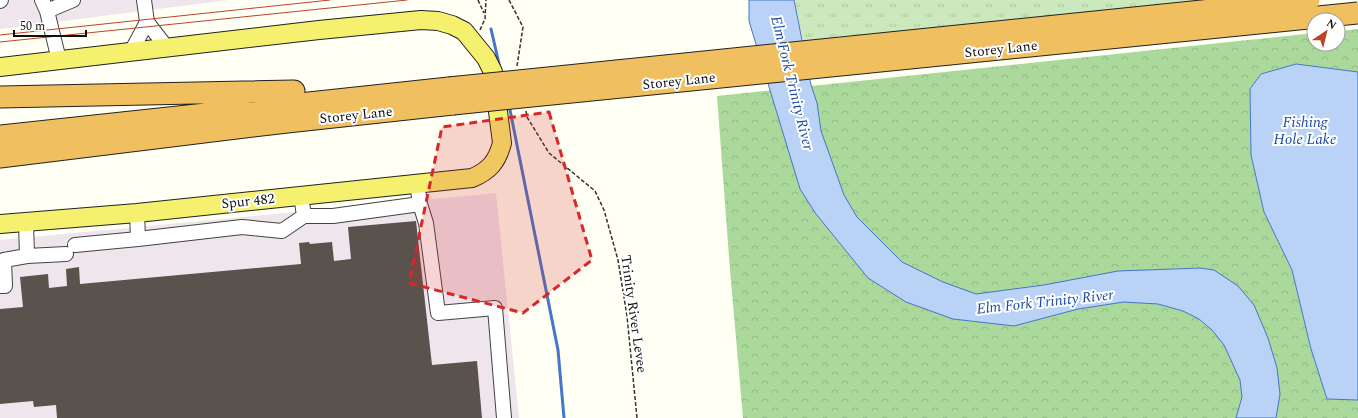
<svg xmlns="http://www.w3.org/2000/svg" width="1358" height="418" viewBox="0 0 1358 418" font-family="Spectral,serif">
  <style>
    .industrial { fill: #eee5ed }
    .grass { fill: url(#grass-tufts) }
    .forest { fill: url(#forest-crowns) }
    .water { fill: #b9d2f5; stroke: #4277ca }
    .lines { fill: none; stroke-linecap: round; stroke-linejoin: round }
    .stream { stroke: #4277ca; stroke-width: 3 }
    .building { fill: #58534c }
    .minor-casing { stroke: #434343; stroke-width: 16 }
    .major-casing { stroke: #212121; stroke-width: 20 }
    .highway-casing { stroke: #212121; stroke-width: 23 }
    .path { stroke: #323232; stroke-width: 1.5; stroke-dasharray: 4 2; stroke-linecap: butt }
    .minor { stroke: #fff; stroke-width: 14 }
    .major { stroke: #f5f06d; stroke-width: 18 }
    .highway { stroke: #f0bf5f; stroke-width: 21 }
    .tram { stroke: #bd422a; stroke-width: 1 }
    .highway-bridge-casing { stroke: #212121; stroke-width: 23; stroke-linecap: butt }
    .highway-bridge { stroke: #f0bf5f; stroke-width: 21 }
    .marked { fill: #d62828; fill-opacity: 0.2; stroke: #d62828; stroke-width: 3; stroke-dasharray: 8 5; stroke-linejoin: round }
    .labels { text-anchor: middle; dominant-baseline: central; stroke-width: 4; stroke-linejoin: round; paint-order: stroke }
    .street-label { font-size: 14px; fill: #101010; stroke: #fff }
    .water-label { font-size: 15px; font-style: italic; fill: #1b4aa0; stroke: #fff }
  </style>
  <defs>
    <pattern id="grass-tufts" width="24" height="20" patternUnits="userSpaceOnUse"><rect width="24" height="20" fill="#cbe9bd"/><path d="M3 7l-1-3M5 7V3M7 7l1-3M15 17l-1-3M17 17v-4M19 17l1-3" fill="none" stroke="#adc7a1"/></pattern>
    <pattern id="forest-crowns" width="20" height="18" patternUnits="userSpaceOnUse"><rect width="20" height="18" fill="#abd99c"/><path d="M2 6a3 3 0 1 1 6 0M12 15a3 3 0 1 1 6 0" fill="none" stroke="#92b985"/></pattern>
  </defs>
  <rect width="100%" height="100%" fill="#fffff3"/>
  <path class="industrial" d="M0 0H229L0 29Z
    M496 193 519 418H0V240Z"/>
  <path class="grass" d="M794 0H1208L803 41Z"/>
  <path class="forest" d="M1358 29V72L1296 64 1261 74 1250 89 1251 155 1264 212 1292 270 1311 349 1327 399 1358 400V418H743L730 270 717 96 1314 33V44H1338V31Z"/>
  <path class="water" d="M749 0H794L811 85 817 103 821 131 844 195 857 217 902 262 943 282 976 294 1044 285 1118 271 1200 268 1214 270 1238 286 1254 305 1268 338 1277 368 1280 394 1276 418H1236L1242 397 1240 380 1224 345 1212 330 1199 319 1183 311 1158 304 1124 302 1078 309 1014 326 953 319 906 302 868 278 816 214 800 189 749 21Z
    M1296 64 1358 72V400L1327 399 1311 349 1292 270 1264 212 1251 155 1250 89 1261 74Z"/>
  <g class="lines">
    <path class="stream" d="M491 29 500 68
      M509 105 558 350 564 418"/>
  </g>
  <path class="building" d="M416 221 432 365 477 361 482 418H57L56 405 34 407 33 401 0 404V309L23 307 20 277 48 274 49 288 67 286 66 269 79 267 80 284 301 264 299 243 309 242 310 244 332 242 334 261 351 259 348 227Z"/>
  <g class="lines">
    <g class="minor-casing">
      <path id="minor" d="M42 0 47 11 59 60
        M144 0 147 22
        M0 1 1 0
        M47 11 73 0
        M131 52 147 22 167 48
        M301 195 304 216H333L420 204 417 183
        M420 204 426 223 438 313 495 308 504 418
        M26 223 27 256
        M138 239 242 227 282 231 304 216
        M75 245 138 239 137 213
        M0 286H5L4 260 27 256 66 254"/>
    </g>
    <g class="major-casing">
      <path id="major" d="M0 67 319 30 421 20 438 21 452 25 464 31 486 58 493 72 502 143C497 162 489 171 472 178L137 213 0 224"/>
    </g>
    <g class="highway-casing">
      <path id="highway" d="M0 97 294 91
        M0 136 449 88
        M0 157 287 122 453 104"/>
    </g>
    <path class="path" d="M478 0 484 13
      M509 0 523 27 517 66
      M480 30 485 19 486 0
      M526 111 527 117 549 153 595 191 604 210 618 260 627 316 637 418"/>
    <use href="#minor" class="minor"/>
    <use href="#major" class="major"/>
    <use href="#highway" class="highway"/>
    <path class="tram" d="M0 35 330 0
      M0 42 407 0"/>
    <g class="highway-bridge-casing">
      <path id="highway-bridge" d="M449 88 1309 0
        M453 104 1358 13"/>
    </g>
    <use href="#highway-bridge" class="highway-bridge"/>
  </g>
  <path class="marked" d="M549 112 592 260 523 313 409 283 442 127Z"/>
  <g class="labels">
    <g class="street-label">
      <text transform="translate(1001 49) rotate(-6)">Storey Lane</text>
      <text transform="translate(679 81) rotate(-6)">Storey Lane</text>
      <text transform="translate(356 115) rotate(-6)">Storey Lane</text>
      <text transform="translate(248 201) rotate(-6)">Spur 482</text>
      <text transform="translate(634 314) rotate(82)">Trinity River Levee</text>
    </g>
    <g class="water-label">
      <text transform="translate(792 83) rotate(76)">Elm Fork Trinity River</text>
      <text x="1305" y="122">Fishing<tspan x="1305" dy="17">Hole Lake</tspan></text>
      <text transform="translate(1045 302) rotate(-6)">Elm Fork Trinity River</text>
    </g>
  </g>
  <g transform="translate(1326 32) rotate(35)"><circle r="19" fill="#ffffff" stroke="#9f9f9f"/>
  <path d="M0-3L7 15L0 10L-7 15Z" fill="#bd422a"/>
  <text y="-6" font-size="11" font-weight="bold" text-anchor="middle" fill="#101010">N</text>
  </g>
  <path d="M14 30v6h72v-6" fill="none" stroke="#101010" stroke-width="2"/>
  <text x="20" y="30" font-size="12" fill="#101010" stroke="#ffffff" stroke-width="3" paint-order="stroke">50 m</text>
</svg>
